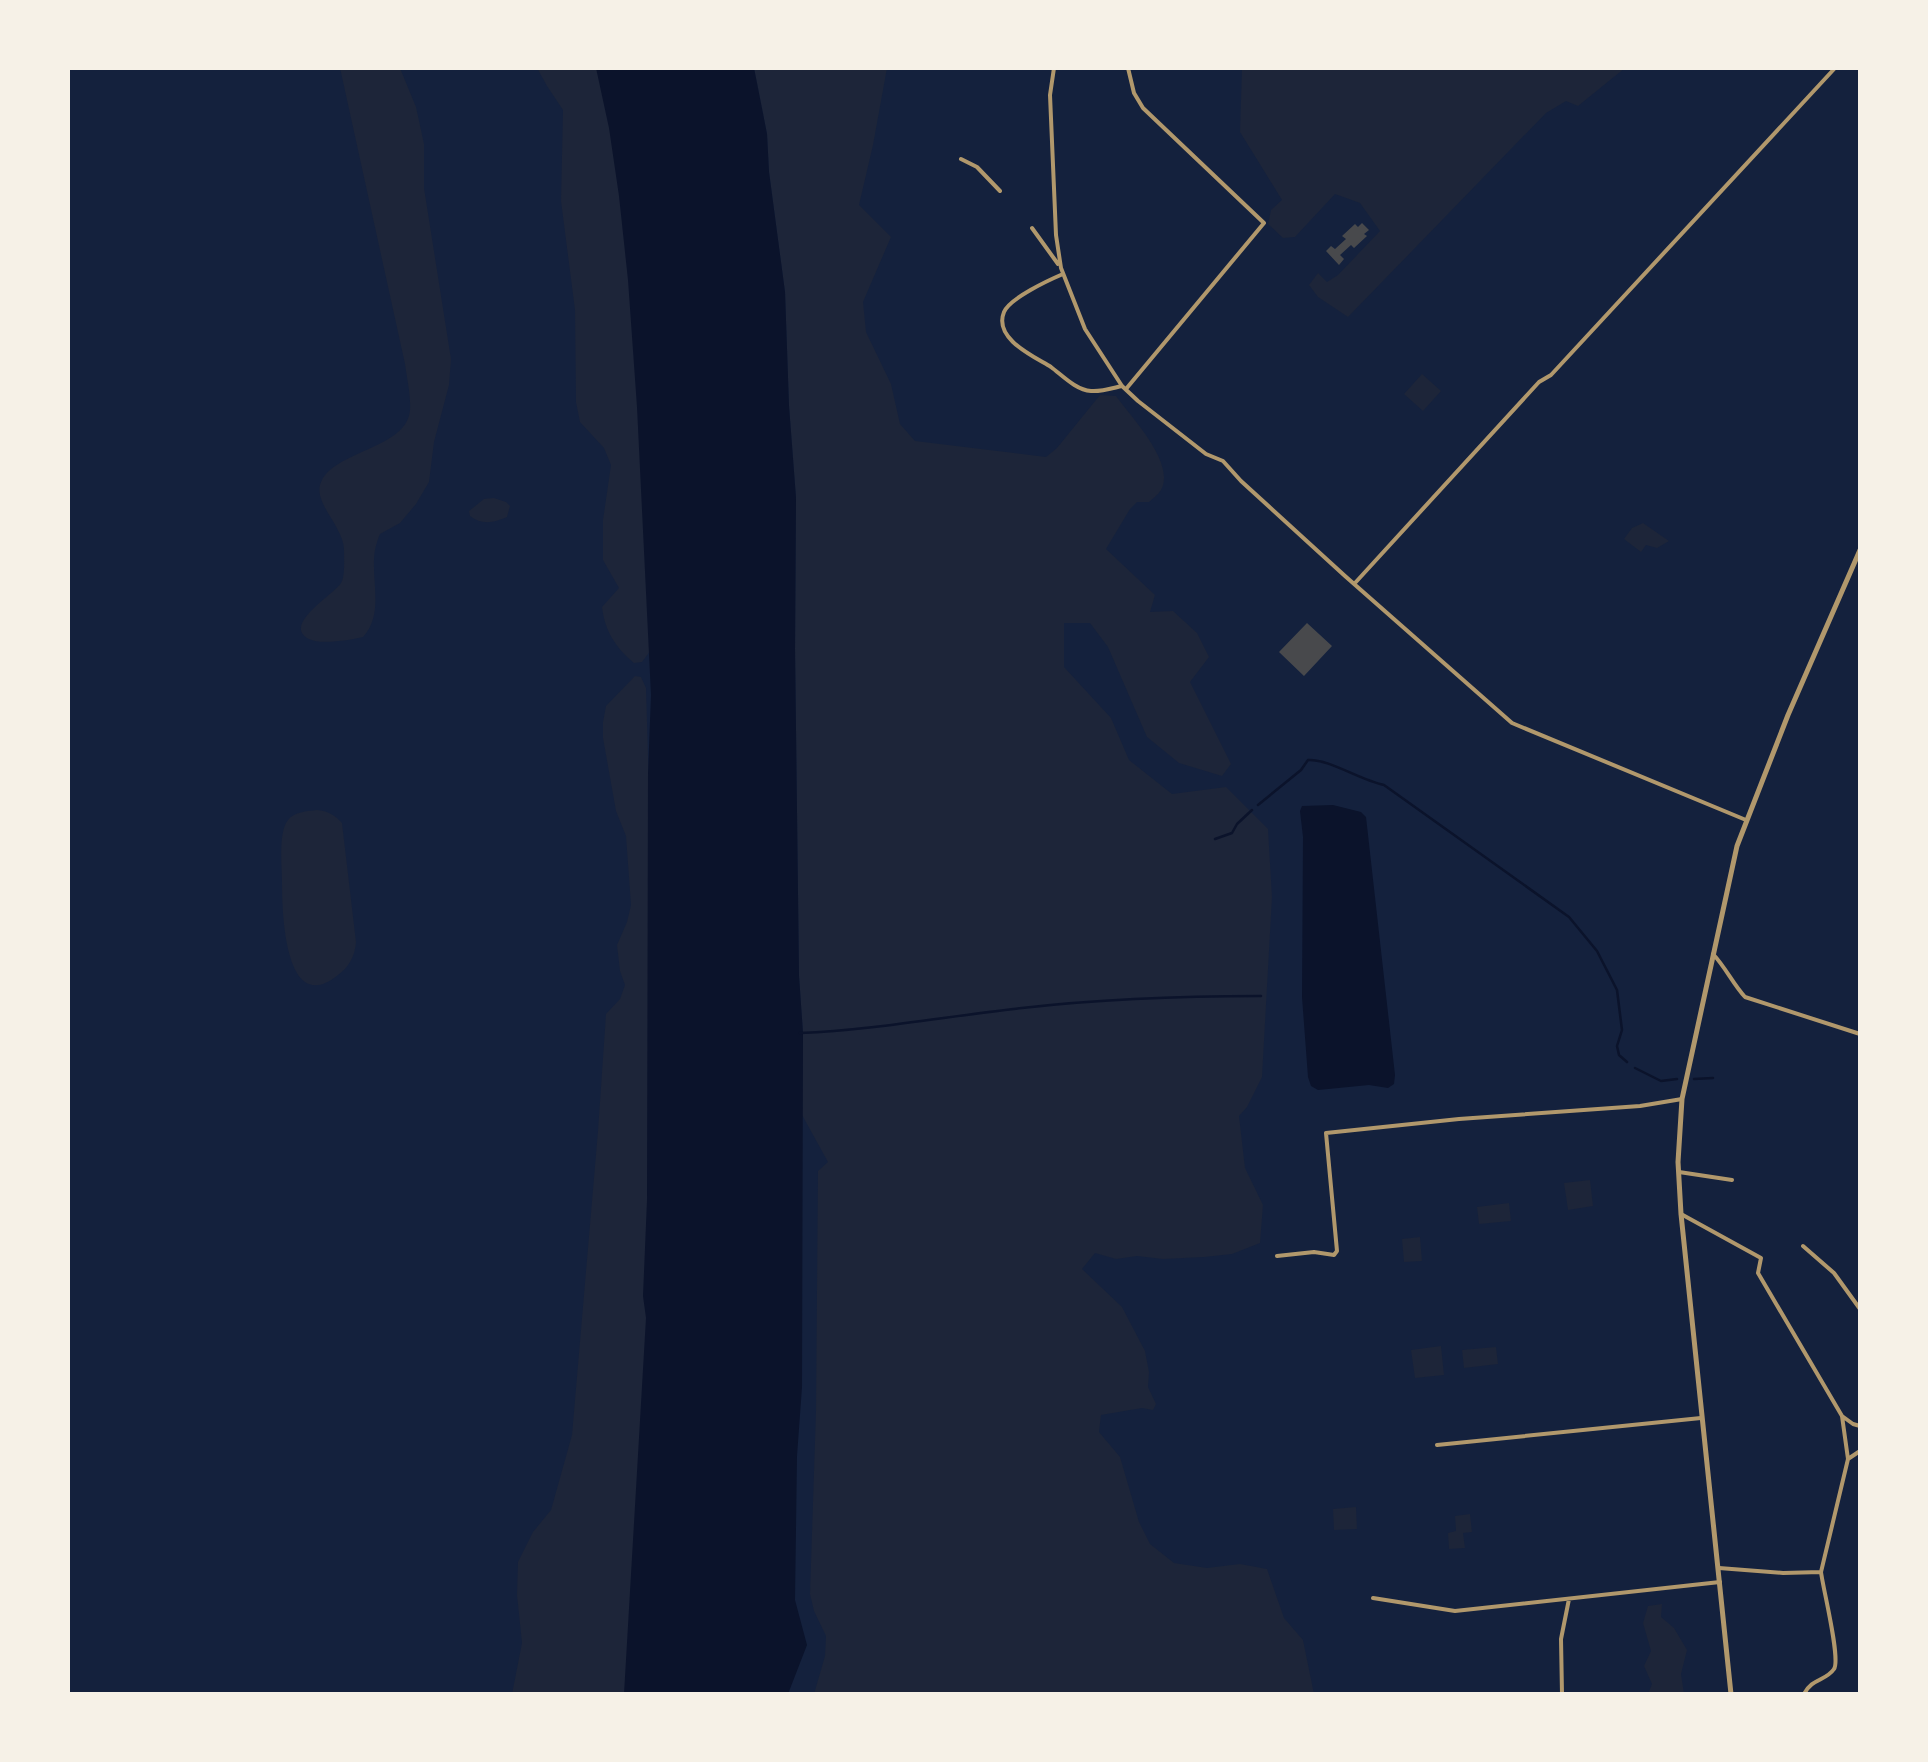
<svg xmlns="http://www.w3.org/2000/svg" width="1928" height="1762" viewBox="0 0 1928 1762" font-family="Raleway,sans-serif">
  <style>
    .green { fill: #1d2539 }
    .water { fill: #0b132b }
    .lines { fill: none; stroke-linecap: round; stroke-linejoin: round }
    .stream { stroke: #0b132b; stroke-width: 2.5 }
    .building { fill: #48494c }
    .minor { stroke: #b1986c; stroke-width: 4 }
    .tertiary { stroke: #b1986c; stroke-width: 5 }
  </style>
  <rect width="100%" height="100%" fill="#14213d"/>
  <path class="green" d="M340 68H400L416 107 424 144V188L451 359 449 385 434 442 429 482 416 504 400 523 380 534C378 539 376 544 375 550 370 579 385 613 363 637 351 640 320 645 309 639 280 624 338 593 342 581 345 572 344 560 344 550 344 526 310 501 322 480 338 450 407 448 410 410 411 396 407 379 405 364Z
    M537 68H603L635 297 651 650 642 662 634 663C615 647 605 631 602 607L619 588 603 560V520L611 465 604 448 580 422 576 402 575 310 561 201 563 110 547 86Z
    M754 68H887L873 145 859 205 891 237 863 302 866 332 891 384 900 424 915 441 1046 457 1057 448 1100 395 1116 396C1131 417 1176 463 1161 490 1158 495 1153 498 1149 502H1137L1130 509 1106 549 1155 595 1150 612 1173 611 1197 633 1209 657 1190 682 1231 764 1222 776 1179 763 1147 737 1108 647 1090 623H1064V667L1111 718 1129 760 1172 794 1226 787 1268 829 1272 897 1262 1077 1247 1107 1239 1116 1245 1168 1263 1205 1260 1243 1232 1254 1204 1257 1163 1259 1137 1256 1116 1259 1095 1253 1082 1269 1122 1307 1145 1351 1149 1372 1148 1387 1156 1404 1153 1410 1142 1408 1101 1415 1099 1432 1120 1457 1139 1522 1150 1544 1174 1563 1207 1568 1240 1564 1267 1569 1284 1618 1303 1640 1314 1694H814L825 1656 826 1636 814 1611 810 1594 816 1411 818 1171 828 1162 802 1115 803 1033 799 976 795 649 796 498 789 406 785 292 769 172 767 134Z
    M1242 68H1625L1578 106 1566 101 1546 113 1348 317 1318 297 1309 285 1318 273 1327 282 1338 275 1380 231 1360 203 1335 194 1295 237 1283 238 1268 224 1271 210 1282 200 1240 132Z
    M1422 374 1441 391 1423 411 1404 394Z
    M494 498 506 502 510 506 507 517C494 523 481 525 470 516L469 511 484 499Z
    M1643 523 1669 541 1657 548 1646 545 1641 552 1624 539 1632 528Z
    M635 676 641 677 646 688 652 891 648 1338 627 1694H512L522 1643 517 1595 518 1562 533 1532 551 1510 572 1435 598 1131 606 1014 620 999 625 985 620 971 617 945 627 922 631 905 626 836 616 811 603 738V722L606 706Z
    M317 810C328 811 335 815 342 823L356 942C355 956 349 967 338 975 284 1019 282 909 282 882 282 867 278 832 288 820 294 812 307 811 317 810Z
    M1590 1180 1593 1206 1568 1210 1564 1183Z
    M1509 1203 1511 1221 1479 1224 1477 1207Z
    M1420 1237 1422 1261 1404 1262 1402 1239Z
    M1441 1346 1444 1375 1415 1378 1411 1350Z
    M1496 1347 1498 1364 1464 1368 1462 1350Z
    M1356 1507 1357 1529 1334 1530 1333 1509Z
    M1470 1514 1472 1532 1463 1533 1465 1548 1449 1549 1448 1533 1456 1531 1455 1516Z
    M1662 1604 1661 1617 1674 1628 1687 1650 1681 1674 1684 1694H1648L1652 1684 1644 1666 1651 1651 1643 1623 1648 1606Z"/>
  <path class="water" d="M596 68H754L767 134 769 172 785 292 789 406 796 498 795 649 799 976 803 1033 802 1387 797 1456 795 1600 807 1645 788 1694H624L646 1318 643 1296 647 1200 648 774 651 695 637 407 628 280 619 196 609 128Z
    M1333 805 1361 812 1366 817 1395 1075 1394 1084 1388 1088 1369 1085 1318 1090 1311 1086 1308 1077 1302 997 1303 837 1300 811 1302 806Z"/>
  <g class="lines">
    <path class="stream" d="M1258 805 1301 770 1308 760C1330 759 1359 780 1384 785L1569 917 1597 951 1617 990 1622 1030 1617 1046 1619 1055 1627 1062
      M1215 839 1232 833 1237 824 1252 810
      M800 1033C874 1030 948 1016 1022 1008 1101 999 1181 996 1261 996
      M1635 1068 1661 1081 1677 1079
      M1694 1079 1713 1078"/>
  </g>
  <path class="building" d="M1362 223 1369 230 1364 234 1367 236 1354 248 1351 245 1340 255 1344 259 1339 265 1326 251 1331 246 1335 249 1346 239 1342 236 1355 224 1358 227Z
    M1307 623 1332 646 1304 676 1279 652Z"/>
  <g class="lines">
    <path class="minor" d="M1054 68 1050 95 1056 235 1061 268 1085 329 1122 386 1138 401 1206 454 1223 461 1241 481 1345 576 1512 723 1746 820
      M961 159 977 167 1000 191
      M1032 228 1058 264
      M1063 274C1049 280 1010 298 1004 312 993 339 1035 357 1051 367 1063 376 1076 390 1091 391 1101 392 1113 388 1122 386
      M1126 389 1264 223 1143 108 1134 93 1128 68
      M1355 583 1539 382 1551 375 1835 68
      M1713 954C1726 968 1733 984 1745 997L1860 1034
      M1679 1172 1732 1180
      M1681 1214 1761 1258 1758 1273 1842 1416 1853 1424 1860 1426
      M1803 1246 1834 1273 1860 1309
      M1277 1256 1314 1252 1334 1255 1337 1251 1326 1133 1459 1119 1640 1106 1682 1099
      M1437 1445 1701 1418
      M1848 1459 1860 1451
      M1719 1568 1783 1573 1821 1572C1823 1589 1841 1659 1834 1669 1826 1681 1812 1678 1804 1694
      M1821 1572 1848 1459 1842 1416
      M1373 1598 1455 1611 1720 1582
      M1562 1694 1561 1639 1569 1599"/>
    <path class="tertiary" d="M1731 1694 1681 1214 1678 1162 1682 1099 1737 846 1788 715 1860 550"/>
  </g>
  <rect width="1928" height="1762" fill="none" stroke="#f6f1e7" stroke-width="140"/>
</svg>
